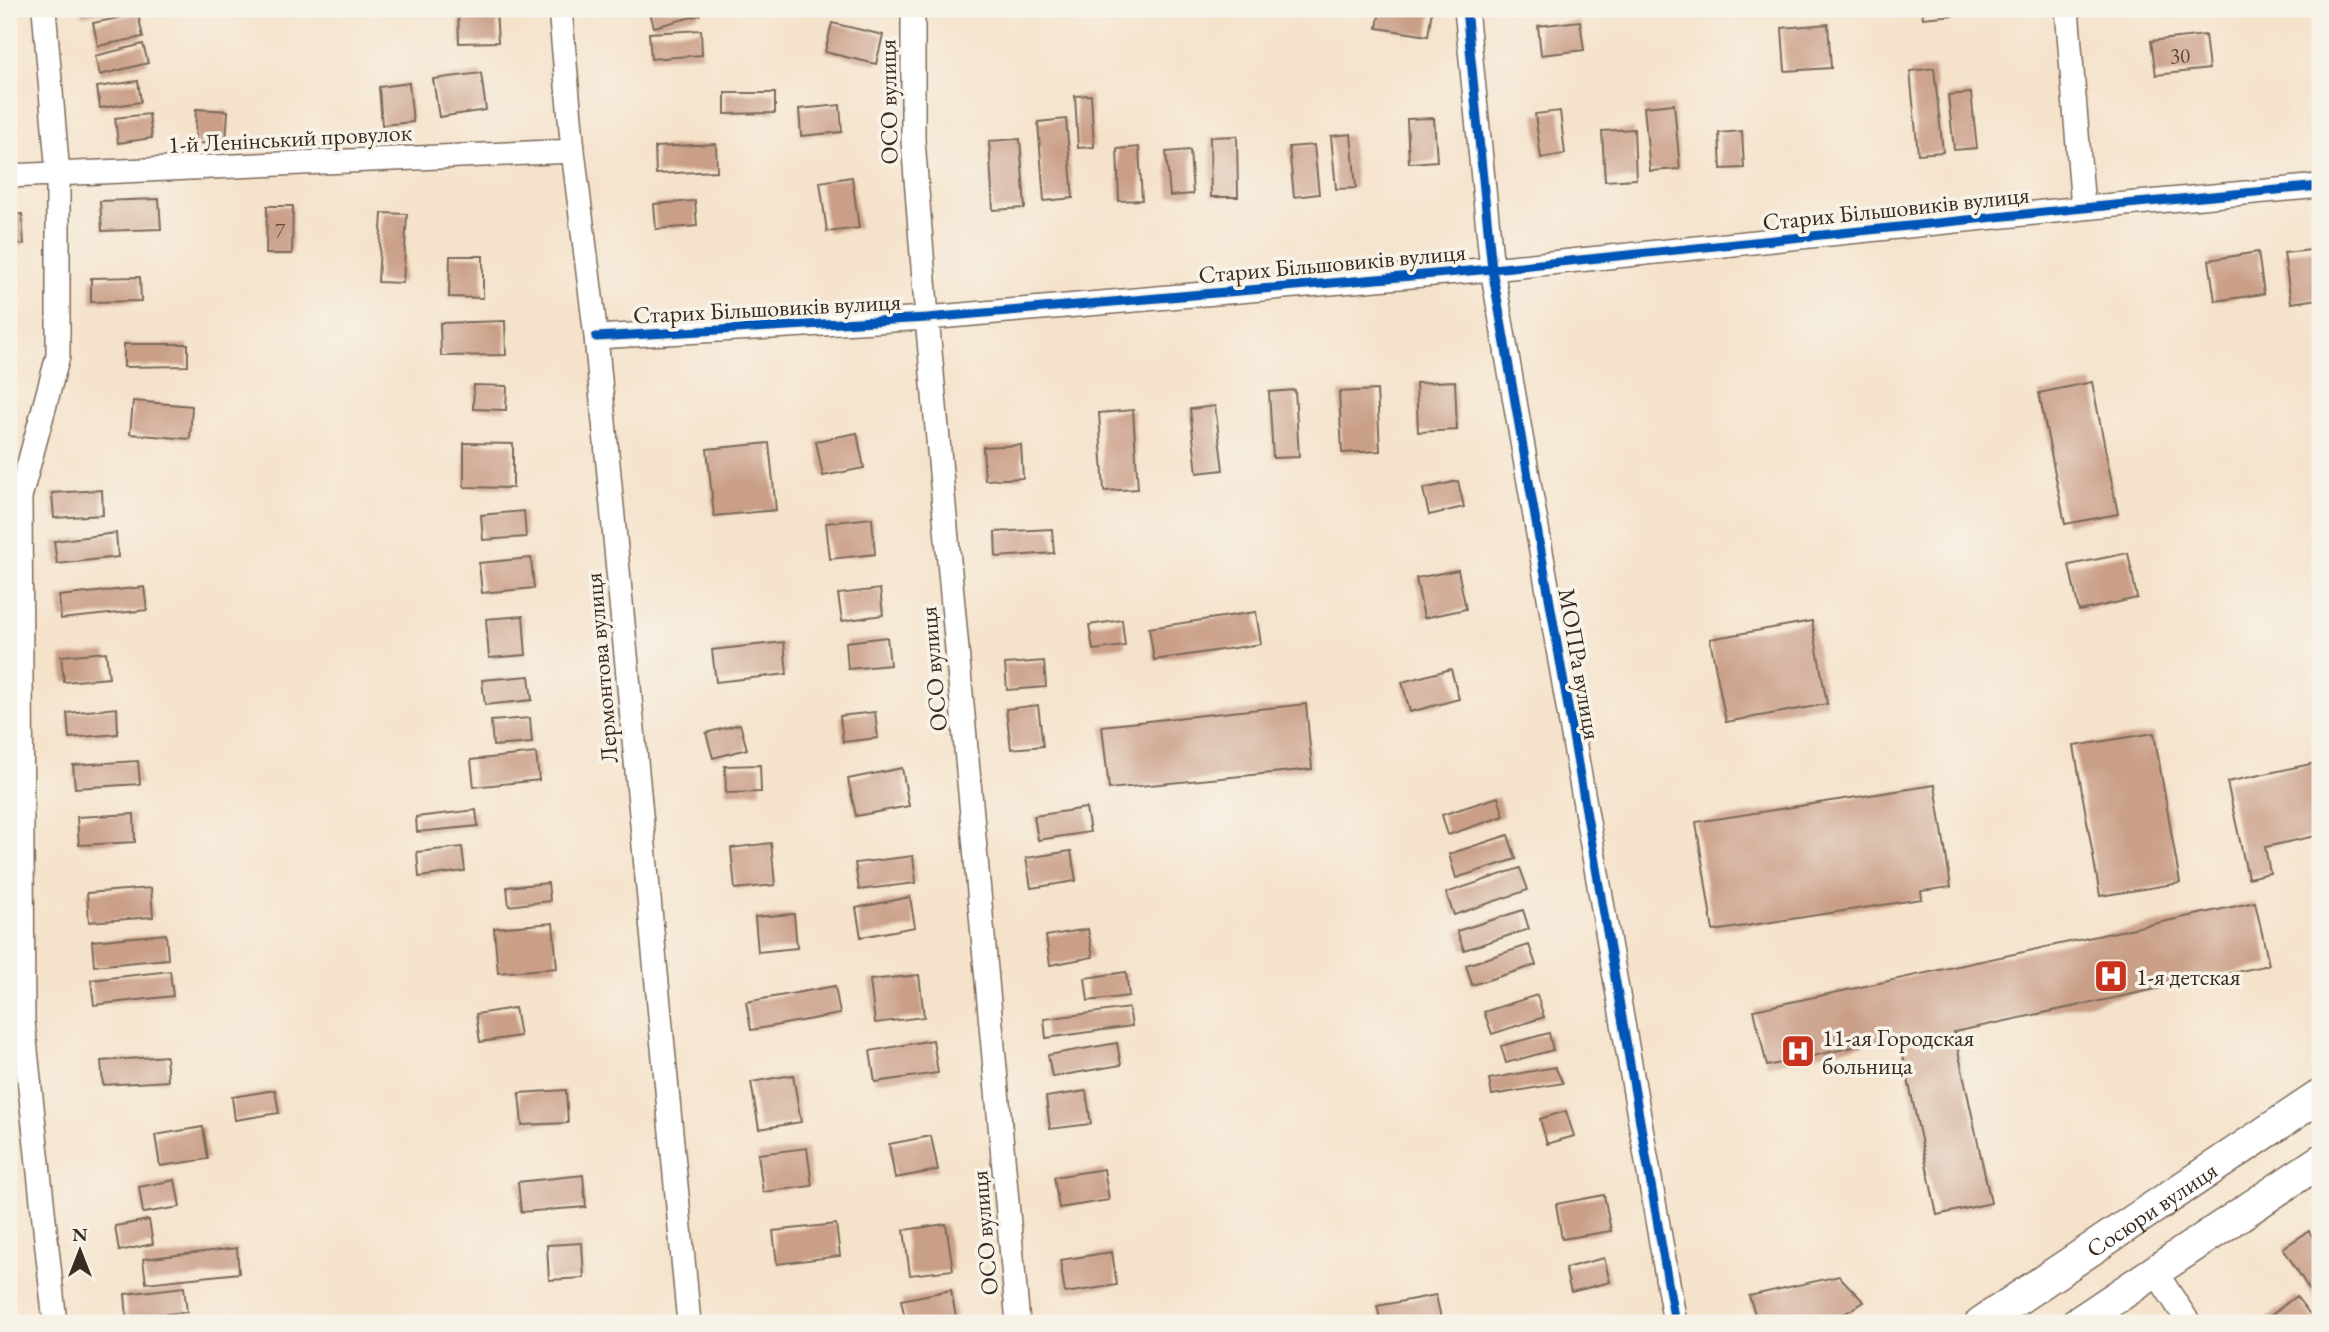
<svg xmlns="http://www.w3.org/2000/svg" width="2329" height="1332" viewBox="0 0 2329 1332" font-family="'EB Garamond',serif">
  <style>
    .building { fill: #ca9f88 }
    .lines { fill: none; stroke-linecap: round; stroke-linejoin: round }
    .street-casing { stroke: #7c6a5a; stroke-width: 26 }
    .secondary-casing { stroke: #7c6a5a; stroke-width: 35 }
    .street { stroke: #fff; stroke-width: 23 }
    .secondary { stroke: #fff; stroke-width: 32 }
    .cycleway-casing { stroke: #f7f3e8; stroke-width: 13 }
    .cycleway { stroke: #0057b8; stroke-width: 9 }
    .labels { text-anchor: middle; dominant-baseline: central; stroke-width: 7; stroke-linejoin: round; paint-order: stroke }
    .number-label { font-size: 21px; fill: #5f4738 }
    .street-label { font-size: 24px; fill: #3b2a1e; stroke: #f7f3e8 }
    .poi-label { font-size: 24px; fill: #3b2a1e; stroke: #f7f3e8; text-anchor: start }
  </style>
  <rect width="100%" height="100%" fill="#f7f3e8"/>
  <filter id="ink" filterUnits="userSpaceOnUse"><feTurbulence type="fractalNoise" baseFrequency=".0143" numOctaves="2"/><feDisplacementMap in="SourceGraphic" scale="14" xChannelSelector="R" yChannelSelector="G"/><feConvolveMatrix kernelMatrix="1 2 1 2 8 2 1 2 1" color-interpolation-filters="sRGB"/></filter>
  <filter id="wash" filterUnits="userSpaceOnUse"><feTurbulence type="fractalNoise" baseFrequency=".00686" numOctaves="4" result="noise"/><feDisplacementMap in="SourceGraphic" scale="28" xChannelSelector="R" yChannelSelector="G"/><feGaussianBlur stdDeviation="1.57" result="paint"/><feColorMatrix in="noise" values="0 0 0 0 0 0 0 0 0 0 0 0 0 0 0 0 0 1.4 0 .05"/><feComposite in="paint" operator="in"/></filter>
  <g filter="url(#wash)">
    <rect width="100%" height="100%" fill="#f5e2ca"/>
    <g id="blocks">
      <path class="building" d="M81 9H118V10L82 16Z
        M458 9H496L498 42 459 43Z
        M649 9H698L700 15 654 27Z
        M1380 9 1432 10 1428 36 1377 28Z
        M1922 9H1987V12L1923 18Z
        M138 14 143 37 98 46 93 23Z
        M1580 21 1584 50 1541 55 1538 26Z
        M832 23 883 35 876 64 825 52Z
        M1828 24 1831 68 1785 71 1782 28Z
        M701 30 702 55 651 59 649 33Z
        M2205 35 2209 69 2156 75 2151 41Z
        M143 44 148 63 100 75 95 56Z
        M1934 68 1943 152 1918 154 1910 71Z
        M481 73 486 110 439 117 433 79Z
        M138 81 141 102 100 108 97 87Z
        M409 83 413 122 382 125 379 87Z
        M725 93H775V113L725 114Z
        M1971 93 1977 148 1954 150 1948 95Z
        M1091 95 1094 147 1078 148 1075 96Z
        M1674 104 1680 169 1650 171 1644 107Z
        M840 105 842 132 801 136 799 109Z
        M196 109 228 111 226 144 195 143Z
        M1560 111 1565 154 1541 158 1535 114Z
        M149 114 152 138 118 143 115 118Z
        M14 118 17 136 9 137V119Z
        M1434 118 1437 161 1409 163 1407 119Z
        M1066 119 1073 198 1044 201 1038 122Z
        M1634 129 1636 179 1605 181 1602 131Z
        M1742 131 1744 168 1721 169 1719 133Z
        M1351 134 1356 188 1336 189 1331 136Z
        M1237 136 1238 197H1211L1210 137Z
        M1020 139 1025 208 993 210 989 141Z
        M716 144 717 171 656 174 655 147Z
        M1314 145 1319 194 1294 197 1289 147Z
        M1139 147 1142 200 1119 201 1117 149Z
        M1190 150 1193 194 1170 196 1166 152Z
        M852 177 859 228 827 232 820 182Z
        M159 199 161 229 102 231 100 201Z
        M695 201 697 226 656 229 654 204Z
        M267 206H293L292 254H266Z
        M382 213 407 214 403 283 378 282Z
        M22 214 24 244 9 245V215Z
        M2320 249V299L2291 303 2284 253Z
        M2258 252 2264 294 2215 301 2209 260Z
        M450 256H483V298L449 297Z
        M140 277 141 301 91 302V278Z
        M505 321 506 355 441 356 440 323Z
        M124 344H188V366L124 367Z
        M1455 381 1457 430 1418 432 1416 383Z
        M2092 382 2118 514 2065 524 2039 393Z
        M474 385 507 386 506 410 473 409Z
        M1295 390 1299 457 1273 458 1269 392Z
        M1377 390 1380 451 1342 453 1339 392Z
        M133 401 192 406 190 439 130 434Z
        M9 404H15L14 431H9Z
        M1215 406 1223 470 1197 473 1190 409Z
        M1133 410 1138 489 1104 491 1099 413Z
        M857 433 864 468 823 476 816 441Z
        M464 443 513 444V488L464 487Z
        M769 443 776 510 714 516 707 449Z
        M1021 445 1023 478 985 480 983 447Z
        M1458 481 1464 507 1429 515 1423 489Z
        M102 490 103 515 54 518 52 493Z
        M524 511 526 537 483 540 481 515Z
        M872 518 875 554 830 559 826 523Z
        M1052 529 1054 553 996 557 995 532Z
        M116 533 118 557 57 564 54 541Z
        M2128 553 2137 598 2079 611 2069 565Z
        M531 558 534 588 482 593 479 563Z
        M1458 570 1466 609 1424 618 1416 578Z
        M144 587 147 610 61 619 59 596Z
        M880 589 883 615 842 621 838 594Z
        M1256 612 1261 644 1154 660 1149 628Z
        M523 616 526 655 489 658 486 619Z
        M1122 620 1125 646 1093 650 1089 625Z
        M1812 621 1827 704 1726 722 1710 639Z
        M887 637 890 665 848 669 846 642Z
        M784 642 787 674 716 682 712 650Z
        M106 652 109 678 64 682 61 656Z
        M1044 661 1046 687 1007 690 1005 664Z
        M1451 669 1459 699 1410 712 1402 682Z
        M529 676 532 700 485 705 482 680Z
        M1306 704 1312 769 1109 789 1102 726Z
        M1038 705 1043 746 1011 749 1006 709Z
        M117 708 118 734 69 738 67 713Z
        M875 712 878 738 843 742 840 716Z
        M530 718 532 743 493 746 491 721Z
        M740 724 747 749 713 758 706 733Z
        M2154 733 2180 883 2100 896 2074 746Z
        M536 753 539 780 474 787 471 760Z
        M138 761 140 784 75 788 73 765Z
        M2320 762V835L2265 847 2270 873 2248 878 2227 782Z
        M760 765 761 792 726 793 725 766Z
        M902 768 909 806 856 816 848 779Z
        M1935 785 1951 887 1921 891 1922 899 1713 931 1696 822Z
        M1498 797 1504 816 1448 835 1442 815Z
        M1086 808 1090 832 1038 840 1034 816Z
        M476 810 478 826 417 832 416 817Z
        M134 814 135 842 79 845 77 817Z
        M1508 835 1516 859 1456 878 1449 854Z
        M771 843 775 885 735 889 731 848Z
        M462 847 465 871 419 877 417 852Z
        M1071 851 1076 881 1031 888 1026 858Z
        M913 856 916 883 859 890 855 863Z
        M1520 868 1528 890 1454 915 1446 893Z
        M548 883 550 901 509 906 507 887Z
        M151 888 153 917 89 922 87 893Z
        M910 897 915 927 861 937 856 908Z
        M2255 902 2269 965 1954 1032 1991 1203 1937 1215 1899 1037 1767 1066 1754 1010Z
        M1523 910 1529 929 1464 950 1457 931Z
        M794 914 797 948 758 952 755 917Z
        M553 923 557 968 498 973 494 928Z
        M1088 929 1093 957 1050 965 1046 936Z
        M166 934 168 959 94 966 92 941Z
        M1529 945 1536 965 1472 985 1466 965Z
        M170 971 173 996 94 1005 91 980Z
        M1126 972 1129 996 1088 1001 1085 978Z
        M919 975 924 1017 875 1023 870 980Z
        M835 986 840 1014 751 1030 746 1002Z
        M1537 995 1544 1017 1492 1034 1484 1012Z
        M515 1008 520 1036 480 1042 476 1014Z
        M1129 1008 1132 1026 1046 1038 1044 1019Z
        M1549 1033 1553 1050 1506 1063 1501 1046Z
        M933 1040 938 1073 875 1082 870 1051Z
        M1117 1043 1121 1065 1052 1077 1048 1055Z
        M166 1056 168 1081 103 1085 101 1061Z
        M1555 1067 1563 1083 1492 1095 1489 1079Z
        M793 1075 801 1122 759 1129 751 1082Z
        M275 1090 279 1113 235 1120 232 1097Z
        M566 1090 568 1123 522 1125 519 1093Z
        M1086 1091 1091 1124 1050 1129 1046 1097Z
        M1566 1111 1574 1136 1547 1144 1540 1119Z
        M203 1127 208 1159 160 1166 155 1135Z
        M931 1136 938 1170 895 1178 889 1144Z
        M807 1148 812 1186 763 1192 758 1154Z
        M1104 1169 1109 1200 1059 1208 1054 1177Z
        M583 1175 586 1207 521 1212 518 1182Z
        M175 1180 180 1207 143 1213 139 1187Z
        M1604 1195 1611 1231 1562 1239 1556 1204Z
        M149 1220 153 1244 119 1251 115 1226Z
        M836 1224 840 1256 777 1264 773 1231Z
        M946 1224 953 1270 910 1275 904 1230Z
        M2309 1231 2320 1249V1299L2317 1302 2283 1248Z
        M582 1243 584 1278 549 1280 547 1245Z
        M237 1248 239 1273 146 1283 143 1259Z
        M1112 1252 1117 1285 1065 1293 1060 1260Z
        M1604 1258 1610 1282 1571 1292 1565 1268Z
        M1839 1276 1864 1302 1829 1323H1758L1749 1296Z
        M184 1287 187 1312 127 1318 125 1294Z
        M951 1290 957 1323H906L901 1300Z
        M1436 1295 1442 1323H1381L1377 1306Z
        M2296 1296 2315 1321 2312 1323H2261Z"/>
    </g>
  </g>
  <g filter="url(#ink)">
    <use href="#blocks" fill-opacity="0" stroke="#7c6a5a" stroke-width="2"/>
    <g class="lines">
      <g class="street-casing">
        <path id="street" d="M44 9 58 175V356L20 497 23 1022 55 1323
          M560 9 573 151 596 337 689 1323
          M913 9V140L927 318 1018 1323
          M1466 9 1492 269 1675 1323
          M2067 9 2083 208
          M9 176 573 151
          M596 337 927 318 1492 269 2083 208 2320 186
          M2155 1271 2189 1323"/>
      </g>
      <g class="secondary-casing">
        <g id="secondary">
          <path id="s1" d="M1981 1323 2320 1096"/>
          <path d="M2078 1323 2320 1161"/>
        </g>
      </g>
      <use href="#street" class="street"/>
      <use href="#secondary" class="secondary"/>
      <g class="cycleway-casing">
        <path id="cycleway" d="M1466 9 1492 269 1675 1323
          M596 337 927 318 1492 269 2083 208 2320 186"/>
      </g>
      <use href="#cycleway" class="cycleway"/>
    </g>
  </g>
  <defs>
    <g id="hospital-square" transform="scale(1.75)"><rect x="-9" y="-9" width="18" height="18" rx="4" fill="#c8321e" stroke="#f7f3e8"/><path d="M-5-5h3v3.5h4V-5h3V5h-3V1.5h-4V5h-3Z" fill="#fff"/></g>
  </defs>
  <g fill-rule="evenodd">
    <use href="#hospital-square" x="2111" y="976"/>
    <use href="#hospital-square" x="1798" y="1051"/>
  </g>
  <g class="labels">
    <g class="number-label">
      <text x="2180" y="55">30</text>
      <text x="280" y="230">7</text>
    </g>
    <g class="street-label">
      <text transform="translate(888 102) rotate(-91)">ОСО вулиця</text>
      <text transform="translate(290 138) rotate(-3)">1-й Ленінський провулок</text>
      <text transform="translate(1896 208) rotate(-6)">Старих Більшовиків вулиця</text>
      <text transform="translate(1332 263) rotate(-5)">Старих Більшовиків вулиця</text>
      <text transform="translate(767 308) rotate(-3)">Старих Більшовиків вулиця</text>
      <text transform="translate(1580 664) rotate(80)">МОПРа вулиця</text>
      <text transform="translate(601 668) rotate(-95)">Лермонтова вулиця</text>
      <text transform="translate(933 669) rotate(-95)">ОСО вулиця</text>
      <text stroke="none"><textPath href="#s1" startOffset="205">Сосюри вулиця</textPath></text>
      <text transform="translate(984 1233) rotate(-95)">ОСО вулиця</text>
    </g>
    <g class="poi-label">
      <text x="2136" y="976">1-я детская</text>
      <text x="1822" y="1037">11-ая Городская<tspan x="1822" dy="28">больница</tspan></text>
    </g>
  </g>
  <rect width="2329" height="1332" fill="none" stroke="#f7f3e8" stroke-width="35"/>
  <g transform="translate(80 1251)" stroke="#f7f3e8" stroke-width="5" paint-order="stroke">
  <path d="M0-5L12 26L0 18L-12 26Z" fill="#3b2a1e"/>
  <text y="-10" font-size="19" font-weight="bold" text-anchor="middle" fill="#3b2a1e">N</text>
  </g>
</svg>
